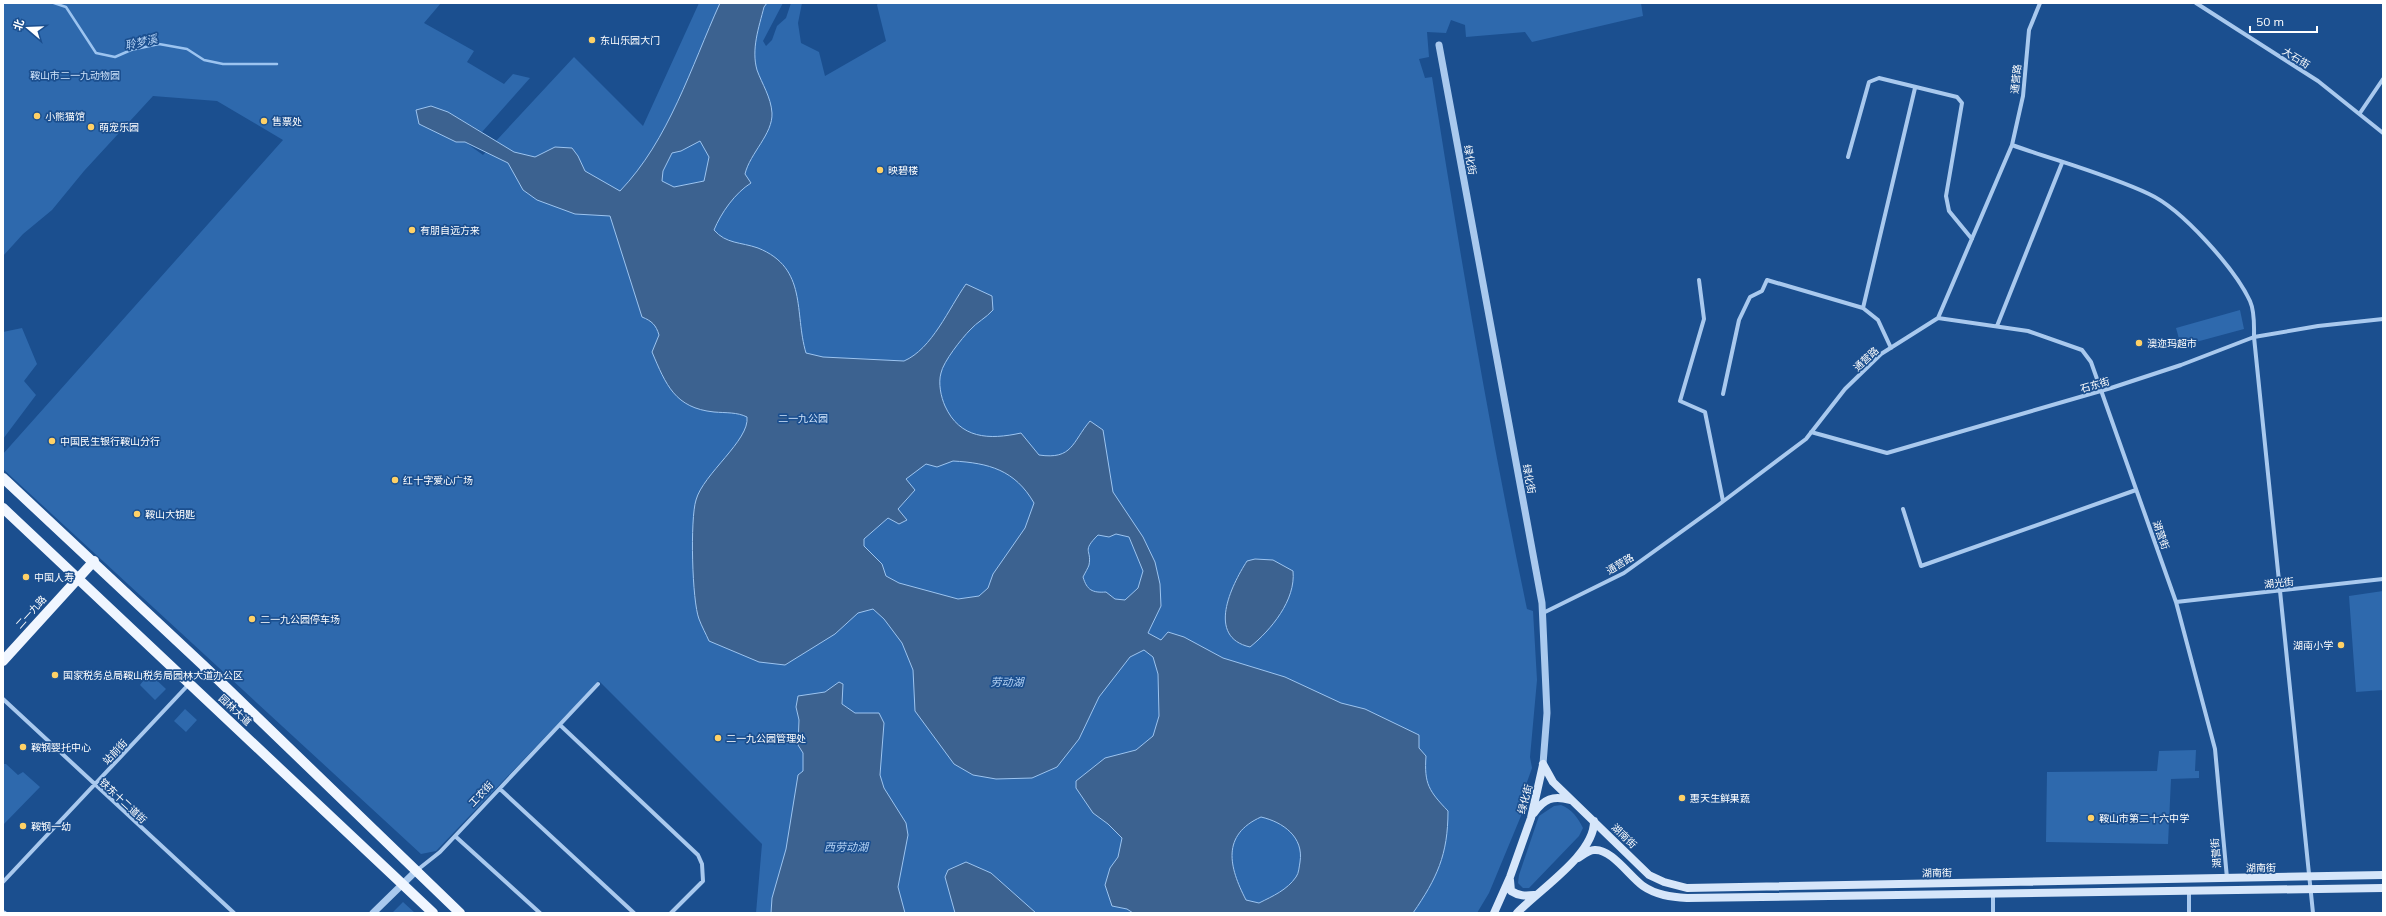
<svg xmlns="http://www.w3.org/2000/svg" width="2386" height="916" viewBox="0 0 2386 916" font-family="Mulish,'Noto Sans SC',sans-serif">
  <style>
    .green { fill: #2e69ad }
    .water { fill: #3c6290; stroke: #9cc4f0; fill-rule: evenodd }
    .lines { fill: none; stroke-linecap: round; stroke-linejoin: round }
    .stream { stroke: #9cc4f0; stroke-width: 2.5 }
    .minor { stroke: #a9c9ee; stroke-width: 4 }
    .tertiary { stroke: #a9c9ee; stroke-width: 7 }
    .secondary { stroke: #d6e6fa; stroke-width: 8 }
    .primary { stroke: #f0f6ff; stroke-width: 10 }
    .poi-dot { fill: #ffd166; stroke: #1b4f8f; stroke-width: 1.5 }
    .labels { text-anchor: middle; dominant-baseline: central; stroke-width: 3.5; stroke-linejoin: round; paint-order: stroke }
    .poi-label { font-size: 10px; fill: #fff; stroke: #1b4f8f; text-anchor: start }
    .street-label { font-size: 10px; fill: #fff; stroke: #1b4f8f }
    .park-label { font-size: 10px; fill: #cfe3fa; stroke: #1b4f8f }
    .water-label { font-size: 11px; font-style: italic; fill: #b5d3f5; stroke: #1b4f8f }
  </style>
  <rect width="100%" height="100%" fill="#1b4f8f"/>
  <path class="green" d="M3 3H441L424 23 474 51 467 62 504 84 513 74 530 78 482 132 448 112 456 142H465L483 155 574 57 643 126 699 3H783L763 41 766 46 772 40 777 26 786 18 791 3H802L798 23 801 43 819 52 825 76 886 41 877 5 878 3H1641L1643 16 1532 42 1525 32 1466 37 1465 25 1451 20 1446 33 1427 32 1429 57 1419 59 1425 78 1432 77C1460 255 1490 433 1527 609L1533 611 1537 680 1530 757 1532 768 1527 782 1523 811 1489 893 1477 913H756L762 844 599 681 436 851 421 854 3 469V454L283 140 217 101 153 96 84 171 52 210 23 234 3 256Z
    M2240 310 2244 329 2181 346 2176 328Z
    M22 328 37 364 24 381 36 395 3 439V332Z
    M2383 591V690L2356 692 2349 596Z
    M149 673 166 689 155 700 140 685Z
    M185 709 197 720 186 732 174 721Z
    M2196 750 2195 771H2199V778L2171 779 2168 844 2046 842 2047 772 2157 771 2159 751Z
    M3 764H6L18 775 23 772 40 787 3 825Z
    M1561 805C1572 809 1578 818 1583 828L1579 836 1529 888H1523L1518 883 1519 875 1539 816 1554 806Z
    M403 902 415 913H392Z"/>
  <path class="water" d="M720 3H767L764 7C759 27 751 49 757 70 762 84 771 97 772 113 773 134 750 153 745 174L751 183C735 193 721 213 714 230 726 244 741 242 758 248 808 268 794 313 806 353L823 357 904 361C932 349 949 308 966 284L992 296 993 310C986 318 977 322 970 330 962 338 943 362 941 373 938 383 941 397 945 406 960 439 989 440 1021 433L1039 455C1073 460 1072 442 1090 421L1103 430 1113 492 1143 537 1155 562 1160 584 1161 606 1148 633 1161 640 1168 632 1184 637 1223 658 1285 677 1341 703 1365 709 1419 735V748L1426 756C1424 784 1429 791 1448 811 1448 855 1437 878 1413 913H1133L1127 909 1112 906 1105 885 1110 868 1118 857 1122 838 1108 824 1093 813 1076 788V781L1105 758 1136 750 1153 736 1159 716 1158 674 1153 657 1144 650 1130 657 1099 697 1079 739 1057 767 1032 778 996 779 973 775 954 764 915 711 913 670 902 643 884 619 873 609 858 613 835 634 785 665 759 662 709 641C706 634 702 627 699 619 692 601 690 519 696 500 703 474 750 440 747 417 737 412 726 413 714 412 675 408 666 385 652 352L659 335C656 325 652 321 642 317L610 216 575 214 537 200 523 190 508 163 465 142H456L419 124 416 110 431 106 448 112 514 152 535 157 555 147 572 148 578 156 585 171 620 191C669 140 691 67 720 3ZM700 141 709 157 704 181 674 187 662 181 663 171 672 153 681 151ZM953 461C989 463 1015 470 1034 503L1025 528 993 574 988 588 979 596 958 599 899 583 886 576 882 564 864 546V539L888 518 899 524 907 520 898 509 915 490 906 479 926 464 937 467ZM1116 534 1129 537 1143 571 1138 588 1125 600 1115 599 1106 592C1092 593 1087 590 1083 577 1085 573 1088 568 1089 565 1092 549 1081 552 1098 535L1109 537ZM1261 817C1283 822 1304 837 1300 862 1299 867 1299 873 1296 877 1287 890 1273 896 1259 903L1246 900C1229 867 1221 835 1261 817Z
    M1255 559 1273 560 1293 571C1296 600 1271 630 1250 647 1206 637 1231 586 1247 561Z
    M839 682 843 684 842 704 855 713H879L884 723 880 775 884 788 906 823 908 835 898 887 905 913H771L772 898 786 849 798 775 803 771V753L798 745 799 720 796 707 798 696 825 692Z
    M966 862 991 873 1036 913H955L945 877 948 870Z"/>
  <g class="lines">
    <path class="stream" d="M54 3 66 7 96 53 115 57 131 50 159 44 187 49 204 60 223 64H277"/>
    <path class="minor" d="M2196 3 2318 81 2383 133
      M2360 113 2383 79
      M2012 145C2057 161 2106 174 2149 194 2182 209 2235 269 2250 301 2255 312 2254 326 2254 337L2313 913
      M1848 157 1869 82 1879 78 1957 97 1962 103 1946 196 1949 211 1972 239
      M1699 280 1704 319 1680 401 1705 412 1723 501
      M1863 308 1915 88
      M1938 318 2028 331 2082 350 2091 362 2176 602 2215 749 2227 878
      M1997 326 2062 163
      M1723 394 1739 320 1750 297 1762 291 1767 280 1863 308 1878 320 1891 348
      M1811 432 1887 453 2111 388 2181 365 2254 337 2318 326 2383 319
      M1903 509 1921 566 2136 490
      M2176 602 2383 579
      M1543 613 1624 573 1717 506 1806 439 1845 389 1881 354 1938 318 2012 145 2023 96 2029 30 2040 3
      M3 699 234 913
      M560 725 698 855 702 864 703 881 671 913
      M500 789 634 913
      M455 836 540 913
      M416 871 440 852 598 684
      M3 882 205 667
      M2189 891V913
      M1993 895V913
      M3 912 5 913"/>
    <path class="tertiary" d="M1439 45 1542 603 1547 713 1543 764
      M373 913 416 871"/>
    <path class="secondary" d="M1543 764 1553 782 1649 875 1664 882 1687 888 2383 875
      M1534 813C1544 799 1553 795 1570 800
      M1578 858C1583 855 1589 850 1594 850 1611 848 1630 877 1643 886 1656 895 1671 897 1687 898L2383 888
      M1510 880 1511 891C1519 896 1525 896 1534 895
      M1494 913 1510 877 1531 818 1543 765
      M1517 913C1540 889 1595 854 1594 821"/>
    <path class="primary" d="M3 478 205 667 460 913
      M3 508 433 913
      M3 661 94 561"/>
  </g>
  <g class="poi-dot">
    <circle cx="592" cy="40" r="4"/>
    <circle cx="37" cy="116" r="4"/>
    <circle cx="264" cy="121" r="4"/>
    <circle cx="91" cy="127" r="4"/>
    <circle cx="880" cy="170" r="4"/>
    <circle cx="412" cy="230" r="4"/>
    <circle cx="2139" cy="343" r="4"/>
    <circle cx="52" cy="441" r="4"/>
    <circle cx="395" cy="480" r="4"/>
    <circle cx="137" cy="514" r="4"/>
    <circle cx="26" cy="577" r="4"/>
    <circle cx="252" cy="619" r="4"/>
    <circle cx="2341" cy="645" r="4"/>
    <circle cx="55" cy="675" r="4"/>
    <circle cx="718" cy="738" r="4"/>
    <circle cx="23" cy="747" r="4"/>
    <circle cx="1682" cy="798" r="4"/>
    <circle cx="2091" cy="818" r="4"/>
    <circle cx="23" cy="826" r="4"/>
  </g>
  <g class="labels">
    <g class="poi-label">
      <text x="600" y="40">东山乐园大门</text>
      <text x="45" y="116">小熊猫馆</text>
      <text x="272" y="121">售票处</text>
      <text x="99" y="127">萌宠乐园</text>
      <text x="888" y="170">映碧楼</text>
      <text x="420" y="230">有朋自远方来</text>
      <text x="2147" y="343">澳迩玛超市</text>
      <text x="60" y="441">中国民生银行鞍山分行</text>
      <text x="403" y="480">红十字爱心广场</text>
      <text x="145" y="514">鞍山大钥匙</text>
      <text x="34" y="577">中国人寿</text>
      <text x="260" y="619">二一九公园停车场</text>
      <text x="2333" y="645" text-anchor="end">湖南小学</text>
      <text x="63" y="675">国家税务总局鞍山税务局园林大道办公区</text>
      <text x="726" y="738">二一九公园管理处</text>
      <text x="31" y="747">鞍钢婴托中心</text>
      <text x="1690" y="798">惠天生鲜果蔬</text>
      <text x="2099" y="818">鞍山市第二十六中学</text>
      <text x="31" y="826">鞍钢一幼</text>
    </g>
    <g class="street-label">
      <text transform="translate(2296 58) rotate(32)">大石街</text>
      <text transform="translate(2016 79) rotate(-84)">通营路</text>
      <text transform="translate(1470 160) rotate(80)">绿化街</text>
      <text transform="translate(1866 359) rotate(-43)">通营路</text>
      <text transform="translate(2095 385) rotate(-16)">石东街</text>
      <text transform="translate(1529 479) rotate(79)">绿化街</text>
      <text transform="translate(2161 535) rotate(71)">湖营街</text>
      <text transform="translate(1620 564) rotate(-31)">通营路</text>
      <text transform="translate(2279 583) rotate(-6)">湖光街</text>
      <text transform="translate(31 612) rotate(-48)">二一九路</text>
      <text transform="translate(235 710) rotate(43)">园林大道</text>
      <text transform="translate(115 752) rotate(-47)">站前街</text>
      <text transform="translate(481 794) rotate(-47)">工农街</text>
      <text transform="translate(1525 799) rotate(-75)">绿化街</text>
      <text transform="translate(123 801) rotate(43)">铁东十二道街</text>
      <text transform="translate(1624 836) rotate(44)">湖南街</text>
      <text transform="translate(2216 853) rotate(-95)">湖营街</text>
      <text transform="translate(2261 868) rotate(-1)">湖南街</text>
      <text transform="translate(1937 873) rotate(-1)">湖南街</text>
    </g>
    <g class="park-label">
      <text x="75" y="75">鞍山市二一九动物园</text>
      <text x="803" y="418">二一九公园</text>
    </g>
    <g class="water-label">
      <text transform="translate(141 42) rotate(-13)">聆梦溪</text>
      <text x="1007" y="682">劳动湖</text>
      <text x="846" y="847">西劳动湖</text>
    </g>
  </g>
  <rect width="2386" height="916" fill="none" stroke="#ffffff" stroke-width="8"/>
  <g transform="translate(28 28) rotate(289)" stroke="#1b4f8f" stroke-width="3" paint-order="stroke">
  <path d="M0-3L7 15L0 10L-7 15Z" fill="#ffffff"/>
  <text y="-6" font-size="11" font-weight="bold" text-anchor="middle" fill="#ffffff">北</text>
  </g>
  <path d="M2250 26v6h67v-6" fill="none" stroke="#ffffff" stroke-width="2"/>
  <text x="2256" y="26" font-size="12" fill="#ffffff" stroke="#1b4f8f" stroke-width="3" paint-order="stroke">50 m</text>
</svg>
